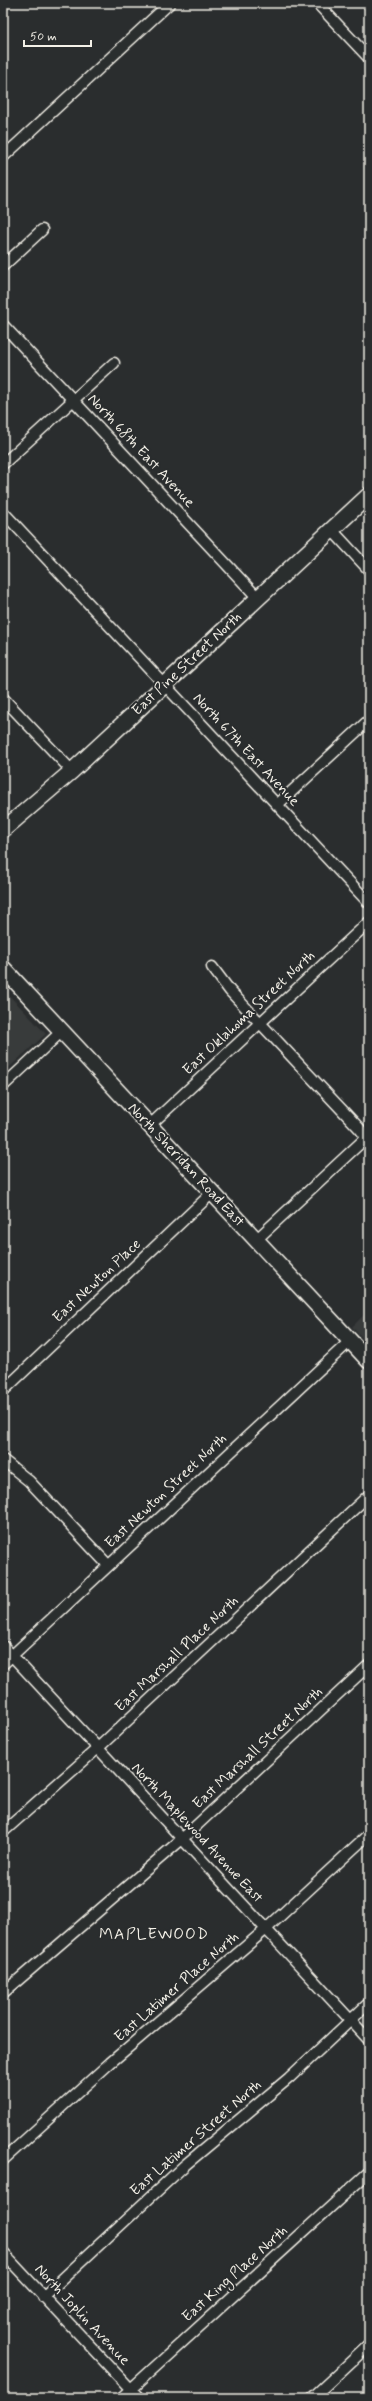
<svg xmlns="http://www.w3.org/2000/svg" width="372" height="2401" viewBox="0 0 372 2401" font-family="Mynerve,sans-serif">
  <style>
    .built { fill: #373a3a }
    .lines { fill: none; stroke-linecap: round; stroke-linejoin: round }
    .street-casing { stroke: #f4f1e8; stroke-width: 13 }
    .secondary-casing { stroke: #f4f1e8; stroke-width: 18 }
    .street { stroke: #2a2d2e; stroke-width: 10 }
    .secondary { stroke: #2a2d2e; stroke-width: 15 }
    .labels { text-anchor: middle; dominant-baseline: central; stroke-width: 4; stroke-linejoin: round; paint-order: stroke }
    .street-label { font-size: 15px; fill: #f4f1e8; stroke: #2a2d2e }
    .neighbourhood-label { font-size: 16px; letter-spacing: 1px; fill: #f4f1e8; stroke: #2a2d2e }
  </style>
  <rect width="100%" height="100%" fill="#2a2d2e"/>
  <filter id="ink" filterUnits="userSpaceOnUse"><feTurbulence type="fractalNoise" baseFrequency=".025" numOctaves="2"/><feDisplacementMap in="SourceGraphic" scale="8" xChannelSelector="R" yChannelSelector="G"/><feConvolveMatrix kernelMatrix="1 2 1 2 8 2 1 2 1" color-interpolation-filters="sRGB"/></filter>
  <g filter="url(#ink)">
    <path class="built" d="M3 989 46 1034 3 1073Z
      M369 1310V1345L352 1327Z"/>
    <g class="lines">
      <g class="street-casing">
        <path id="street" d="M317 3 369 58
          M3 157 170 3
          M3 266 42 230
          M3 325 258 598
          M3 464 114 363
          M3 512 369 903
          M332 530 369 570
          M3 698 72 771
          M277 805 369 720
          M212 967 230 991 360 1129 369 1141
          M3 1086 61 1032
          M149 1126 369 922
          M256 1240 369 1135
          M3 1391 212 1193
          M3 1460 29 1481 108 1565
          M3 1646 369 2040
          M3 1664 350 1341
          M3 1832 98 1748 369 1495
          M3 1993 182 1839 369 1665
          M3 2160 110 2063 265 1930 369 1834
          M3 2253 139 2398
          M43 2297 185 2165 289 2078 369 2003
          M121 2398 369 2172
          M312 2398 369 2345"/>
      </g>
      <g class="secondary-casing">
        <path id="secondary" d="M3 830 72 771 369 495
          M3 968 369 1361"/>
      </g>
      <use href="#street" class="street"/>
      <use href="#secondary" class="secondary"/>
    </g>
  </g>
  <g class="labels">
    <g class="street-label">
      <text transform="translate(141 451) rotate(47)">North 68th East Avenue</text>
      <text transform="translate(187 664) rotate(-43)">East Pine Street North</text>
      <text transform="translate(246 750) rotate(47)">North 67th East Avenue</text>
      <text transform="translate(249 1013) rotate(-43)">East Oklahoma Street North</text>
      <text transform="translate(186 1165) rotate(47)">North Sheridan Road East</text>
      <text transform="translate(97 1281) rotate(-43)">East Newton Place</text>
      <text transform="translate(166 1491) rotate(-43)">East Newton Street North</text>
      <text transform="translate(177 1654) rotate(-43)">East Marshall Place North</text>
      <text transform="translate(258 1748) rotate(-43)">East Marshall Street North</text>
      <text transform="translate(197 1833) rotate(47)">North Maplewood Avenue East</text>
      <text transform="translate(177 1987) rotate(-41)">East Latimer Place North</text>
      <text transform="translate(196 2138) rotate(-41)">East Latimer Street North</text>
      <text transform="translate(235 2274) rotate(-42)">East King Place North</text>
      <text transform="translate(82 2315) rotate(47)">North Joplin Avenue</text>
    </g>
    <g class="neighbourhood-label">
      <text x="154" y="1934">MAPLEWOOD</text>
    </g>
  </g>
  <rect width="372" height="2401" fill="none" stroke="#2a2d2e" stroke-width="16"/>
  <rect x="8" y="8" width="356" height="2385" fill="none" stroke="#f4f1e8" stroke-width="1.5" filter="url(#ink)"/>
  <path d="M24 40v6h67v-6" fill="none" stroke="#f4f1e8" stroke-width="2"/>
  <text x="30" y="40" font-size="12" fill="#f4f1e8" stroke="#2a2d2e" stroke-width="3" paint-order="stroke">50 m</text>
</svg>
